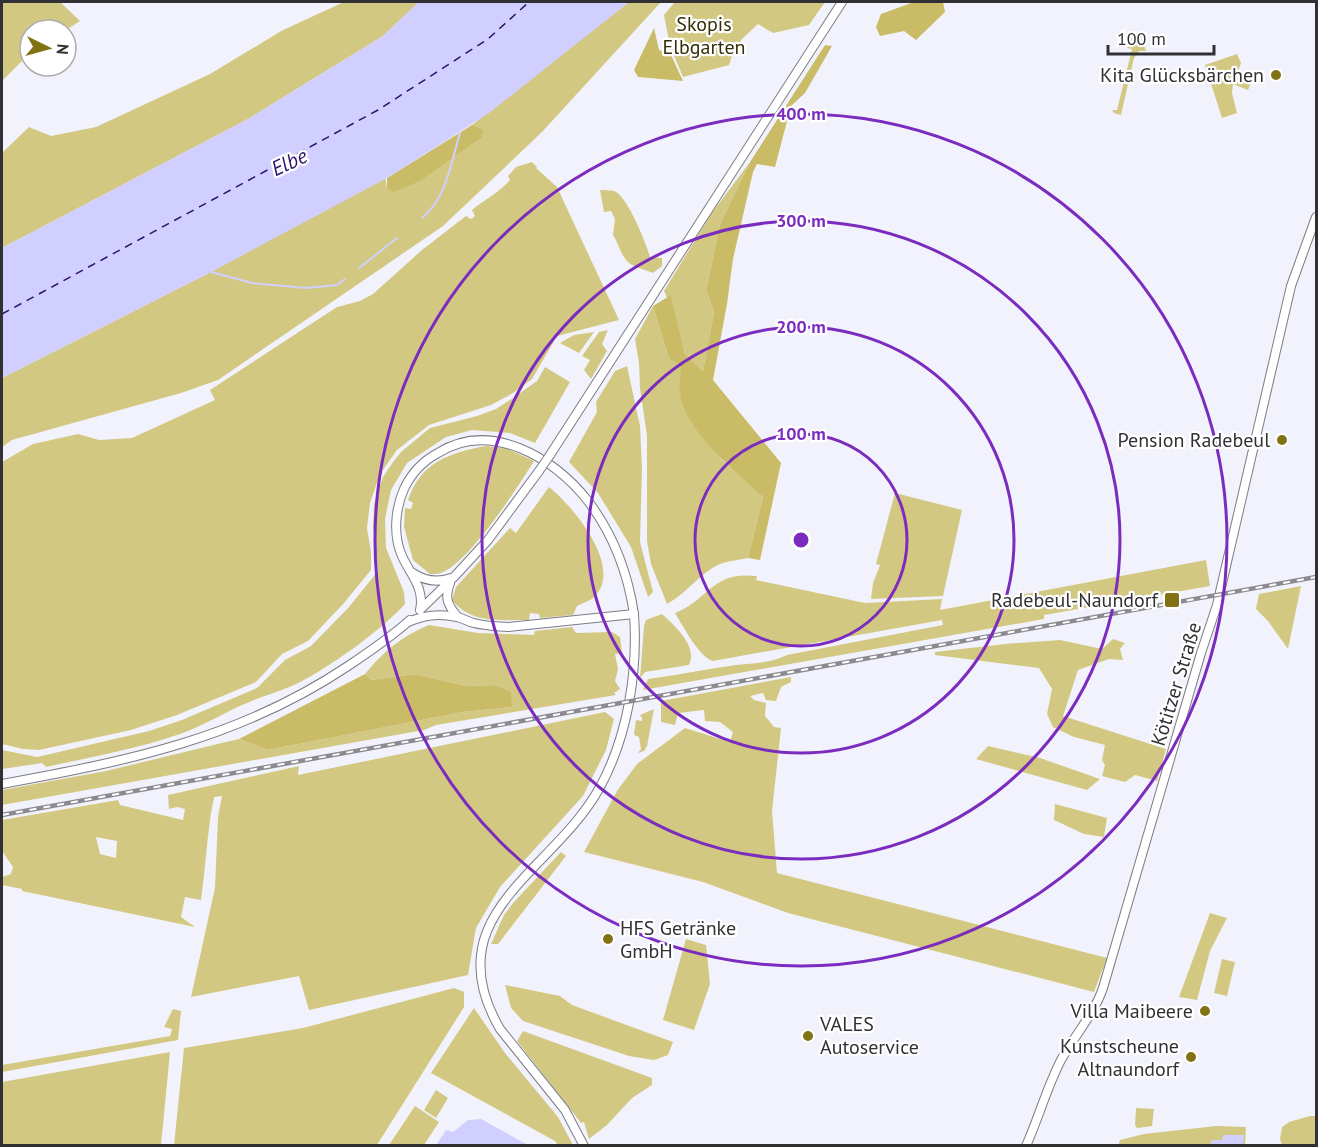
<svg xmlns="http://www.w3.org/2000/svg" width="1318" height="1147" viewBox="0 0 1318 1147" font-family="'PT Sans',sans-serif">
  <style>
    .green { fill: #d3c882; fill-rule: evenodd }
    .forest { fill: #cabc67 }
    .water { fill: #d1cfff }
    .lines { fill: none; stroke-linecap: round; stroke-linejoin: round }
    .stream { stroke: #d1cfff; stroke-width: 2 }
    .ferry { stroke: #2c146b; stroke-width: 1.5; stroke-dasharray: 8 6; stroke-linecap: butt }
    .tertiary-casing { stroke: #7c7c84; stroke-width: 10 }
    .secondary-casing { stroke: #7c7c84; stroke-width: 10 }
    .tertiary { stroke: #fff; stroke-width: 8 }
    .secondary { stroke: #fff; stroke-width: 8 }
    .rail-casing { stroke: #8a8a90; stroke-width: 4.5 }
    .rail { stroke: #fff; stroke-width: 2; stroke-dasharray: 7; stroke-linecap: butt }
    .secondary-bridge-casing { stroke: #7c7c84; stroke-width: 10; stroke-linecap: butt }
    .secondary-bridge { stroke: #fff; stroke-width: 8 }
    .ring { fill: none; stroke: #7b2cbf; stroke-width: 3 }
    .poi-dot { fill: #817314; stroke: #fff; stroke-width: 2 }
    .labels { text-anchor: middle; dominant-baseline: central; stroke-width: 4.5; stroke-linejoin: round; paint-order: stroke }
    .park-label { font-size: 20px; fill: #332d06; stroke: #fff }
    .poi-label { font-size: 20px; fill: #313135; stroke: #fff; text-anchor: end }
    .street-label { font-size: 20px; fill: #313135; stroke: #fff }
    .water-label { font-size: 21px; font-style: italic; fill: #2c146b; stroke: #fff }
    .centre { fill: #7b2cbf; stroke: #fff; stroke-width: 3 }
    .ring-label { font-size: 18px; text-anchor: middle; font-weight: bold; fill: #7b2cbf; stroke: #fff; stroke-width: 4.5; stroke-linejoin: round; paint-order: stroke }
  </style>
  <rect width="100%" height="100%" fill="#f2f2fc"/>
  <path class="green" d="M2 2H60L80 21 66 30H30V53L2 81Z
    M344 2H419L383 36 248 119 2 248V153L29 127 51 136 96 127 210 74 283 30Z
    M629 2H661L542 132 443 226 218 380 181 393 12 440 2 447V378L211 272 385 176 387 189 483 129 472 125Z
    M675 2H825L809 25 773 33 758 24 741 40 739 55 732 56 729 65 683 77 670 46 664 15Z
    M1140 33 1146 51H1139L1134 58 1121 115 1114 113 1112 110H1117L1132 49 1127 48 1130 38Z
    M1237 54 1241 63 1237 74 1252 80 1248 90 1233 84 1232 93 1237 113 1222 118 1205 65Z
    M532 162 537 167 536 168 557 187 619 320 557 336 532 379 513 393 491 405 429 425 397 450 380 474 370 503 367 528 371 552V570L344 603 308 641 282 654 256 682 177 715 131 730 39 750 23 749 2 744V462L33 444 78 434 99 440 132 438 215 400 210 390 337 307 360 301 373 294 422 250 466 216 471 219 475 216 472 210C484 200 500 192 510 180L508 176 516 167Z
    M750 162 720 224 706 290 714 312 703 371 685 354 671 296 667 298 664 291 711 214Z
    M600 190C604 190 610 190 614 191 627 195 646 243 650 257L662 258V266L653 273C644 269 629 267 624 257 619 249 618 243 613 235L615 219 611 211 604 212Z
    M653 306 669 359 681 366 680 395 721 459 763 497 748 558C739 560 728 561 720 564 700 573 687 593 667 604L651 564 647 541V436L640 388 639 363 635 339Z
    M608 330 602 344 607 351 591 379 584 370 590 360 582 356 599 332Z
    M594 332 579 353 560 343 574 335Z
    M627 366 640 426 642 469 640 542 653 592 648 597 631 547 598 493 569 462 597 412 596 402 615 371Z
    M545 367 570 382 535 443 510 433 472 430 446 437 407 463 391 490 385 519 386 548 404 592 405 604C382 630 326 670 294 685 279 692 262 696 247 703 225 712 203 726 180 734 137 749 91 757 46 767L42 763 2 769V750L37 757 149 731 182 720 257 688 285 660 311 646 349 607 378 571 373 528 374 504 383 477 393 462 401 452 430 428 477 416 496 409 513 398 537 381Z
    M486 446 506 448 534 461C518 487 470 561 443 572 440 574 434 574 430 574L413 560 404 527 405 508 411 509 413 503 408 500C421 462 449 453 486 446Z
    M549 487C572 505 625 568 594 597 590 601 582 603 577 606L573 615 540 618 539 614 530 613 529 620C501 620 471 624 452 600L456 587 510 528 516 533Z
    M895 493 962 510 943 596 871 599 873 583 880 565 876 564Z
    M1206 560 1210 586 1044 615V619L643 690 648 679C678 675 707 669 736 665 754 663 770 663 787 655L943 625 942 620 713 661C699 657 683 626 675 613 710 599 711 571 757 576L756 580 865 603 942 599 940 610Z
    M1301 586 1288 649 1268 621 1256 609 1259 594Z
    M662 614C675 626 698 646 689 665L645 672 640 678 644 626 646 620Z
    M429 625 478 633 534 635 535 631 572 627 576 633 612 632 620 637 622 653 615 654 618 669 615 681 620 689 614 693 616 695 436 725 424 730 2 805V790L106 771 226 742 239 739 268 750 463 712 512 707 493 685 466 686 415 674 372 680 365 674C385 650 401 637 429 625Z
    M1113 639 1125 643 1120 649 1123 660 1109 659 1078 670 1063 716 1166 749 1157 781 1135 775 1125 782 1102 776 1105 765 1102 760 1105 745 1074 737 1053 727 1047 714 1052 689 1039 668 935 655V652L1005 644 1060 640 1102 649Z
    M791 677V682L781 687 776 701 766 700 763 693 750 696 754 700 766 703 765 716 774 727 781 728 772 811 777 873 1107 958 1094 992 788 913 703 882 584 852 617 791 637 764 685 728 730 742 733 732 720 722 705 721 704 710 678 713 675 725 661 722V701Z
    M654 709 647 746 644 751 638 753 641 749 639 737 634 735 636 720 642 721V718L640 715Z
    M605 712 614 719 606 750 583 796 500 887 476 928 468 975 309 1010 299 976 191 997 215 888 218 817 222 796 214 797C207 831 206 865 201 900L185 897 181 917 195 927 22 891V889L2 885V877L11 874 13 867 2 851V820L118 800 120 805 183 820 185 809 177 807 169 809 168 795 299 766 298 775ZM96 837 117 841 116 858 100 854Z
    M988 746 1040 758 1100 779 1087 790 976 759Z
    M1055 804 1107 818 1104 837 1084 834 1054 820Z
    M561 852 566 856 498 944H491L504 915 514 902Z
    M1210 913 1227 918 1210 951 1197 1000 1179 997Z
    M686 939 706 945 710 984 694 1030 663 1020Z
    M1222 959 1235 962 1227 996 1214 993Z
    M505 985 560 996 572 1005 673 1042 668 1055 654 1060 629 1056 523 1021 511 1008Z
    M454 988 464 992V1007L377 1145H174L184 1048 303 1028Z
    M474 1008 505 1053 558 1117 573 1145H558L555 1141 431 1073Z
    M173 1009 181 1011 178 1040 2 1072V1065L170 1036 172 1029 164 1027Z
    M523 1031 652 1078V1085L632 1098 607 1125 589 1139 584 1122 581 1123 517 1041Z
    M170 1052 161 1145H2V1082Z
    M436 1090 448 1098 436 1118 424 1110Z
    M415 1106 439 1122 424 1145H389Z
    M1136 1108 1154 1109 1152 1126 1137 1128 1135 1125Z
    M1310 1116H1316V1145H1282L1280 1139 1282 1127 1289 1122Z
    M1216 1126 1246 1127 1245 1145 1120 1146 1119 1144 1120 1140 1144 1134Z"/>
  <path class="forest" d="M914 2H943L945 12 916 40 904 31 880 36 876 27 881 14Z
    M654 28 659 50 671 55 683 81 638 77 634 70Z
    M825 45 832 46 805 93 791 106 775 167 757 164 753 172 733 259 727 304 713 380 781 463 760 560 748 558 763 497C738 474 684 430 680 394 679 385 680 375 681 366L669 359 653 306 671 295 685 354 703 371 714 312 706 290 720 224 750 162Z
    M472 125 483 129 482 137 420 181 394 192 387 189V178Z
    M365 674 372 680 415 674 466 686 493 685 511 692 512 707 463 712 268 750 239 739Z"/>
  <path class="water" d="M419 2H629L489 113 387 178 211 272 2 378V248L248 119 383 36Z
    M481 1119 528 1145H436L446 1130 453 1132 468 1120Z
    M1223 1135H1244L1243 1145H1210L1212 1140H1222Z"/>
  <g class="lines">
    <path class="stream" d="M422 218C447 198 451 162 460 133
      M359 268 397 238
      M211 272 252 283 306 288 337 285 345 279"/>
    <path class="ferry" d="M2 314 378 110 488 39 529 2"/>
    <g class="tertiary-casing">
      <path id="tertiary" d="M584 1146 565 1110 500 1029C433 914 554 872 600 787 628 736 638 671 634 614
        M1026 1146C1039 1117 1047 1087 1061 1060 1075 1035 1094 1014 1103 988L1201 653 1217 605 1291 286 1316 217"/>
    </g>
    <g class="secondary-casing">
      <path id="secondary" d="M550 455 842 2
        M413 573C425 581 437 583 451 578
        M450 583C444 598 448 606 458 617
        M421 609 454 577 488 540 539 471
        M406 623C423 615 438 613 457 617 463 618 468 622 474 623 485 626 496 626 508 627L634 614C628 574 613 534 588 501 554 457 490 420 438 453 423 461 411 474 404 489 395 509 393 536 402 556 410 574 425 588 420 610
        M2 784C127 761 239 739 348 666 369 652 391 637 410 620"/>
    </g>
    <use href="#tertiary" class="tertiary"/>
    <use href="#secondary" class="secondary"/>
    <g class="rail-casing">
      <path id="rail" d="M2 815 1316 577"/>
    </g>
    <use href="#rail" class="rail"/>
    <g class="secondary-bridge-casing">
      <path id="secondary-bridge" d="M539 471 550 455"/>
    </g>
    <use href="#secondary-bridge" class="secondary-bridge"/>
  </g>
  <g class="ring">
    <circle cx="801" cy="540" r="106"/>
    <circle cx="801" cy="540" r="213"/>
    <circle cx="801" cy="540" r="319"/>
    <circle cx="801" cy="540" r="426"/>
  </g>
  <g class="poi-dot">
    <circle cx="1276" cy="75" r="6"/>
    <circle cx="1282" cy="440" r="6"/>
    <rect x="1164" y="592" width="16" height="16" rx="3"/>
    <circle cx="608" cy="939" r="6"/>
    <circle cx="1205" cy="1011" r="6"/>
    <circle cx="808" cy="1036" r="6"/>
    <circle cx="1191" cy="1057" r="6"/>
  </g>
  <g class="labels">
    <g class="park-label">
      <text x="704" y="24">Skopis<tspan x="704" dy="23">Elbgarten</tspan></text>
    </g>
    <g class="poi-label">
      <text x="1264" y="75">Kita Glücksbärchen</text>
      <text x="1270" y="440">Pension Radebeul</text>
      <text x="1158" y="600">Radebeul-Naundorf</text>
      <text x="620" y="928" text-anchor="start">HFS Getränke<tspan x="620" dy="23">GmbH</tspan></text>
      <text x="1193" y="1011">Villa Maibeere</text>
      <text x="820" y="1024" text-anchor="start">VALES<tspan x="820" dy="23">Autoservice</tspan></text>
      <text x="1179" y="1046">Kunstscheune<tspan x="1179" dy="23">Altnaundorf</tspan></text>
    </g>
    <g class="street-label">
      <text transform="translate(1176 684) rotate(-73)">Kötitzer Straße</text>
    </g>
    <g class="water-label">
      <text transform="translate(289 162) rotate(-25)">Elbe</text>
    </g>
  </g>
  <circle cx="801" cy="540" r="9" class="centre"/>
  <g class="ring-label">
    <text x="801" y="120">400 m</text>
    <text x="801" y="227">300 m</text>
    <text x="801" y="333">200 m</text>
    <text x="801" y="440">100 m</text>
  </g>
  <rect width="1318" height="1147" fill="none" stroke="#313135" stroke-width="6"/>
  <g transform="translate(48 48) rotate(95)"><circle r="28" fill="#ffffff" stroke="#adadae" stroke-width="1.5"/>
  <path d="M0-4.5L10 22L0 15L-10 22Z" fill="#817314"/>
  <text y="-9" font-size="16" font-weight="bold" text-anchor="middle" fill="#313135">N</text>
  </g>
  <path d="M1108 45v9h106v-9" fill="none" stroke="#313135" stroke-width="3"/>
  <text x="1117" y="45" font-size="18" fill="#313135" stroke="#ffffff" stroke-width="4.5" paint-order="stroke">100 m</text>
</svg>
